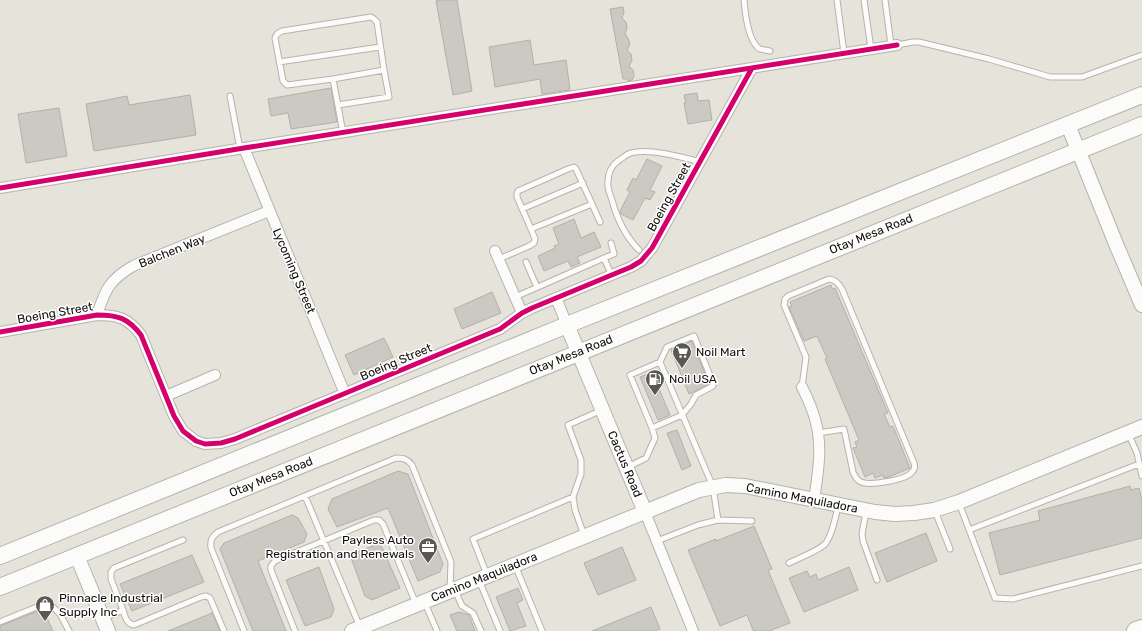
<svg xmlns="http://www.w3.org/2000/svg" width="1142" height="631" viewBox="0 0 1142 631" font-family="Rubik,sans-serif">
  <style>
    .building { fill: #ccc9c3; stroke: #b3b0aa }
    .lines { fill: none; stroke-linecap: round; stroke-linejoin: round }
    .lane-casing { stroke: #b6b3ad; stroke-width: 7 }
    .street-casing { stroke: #b6b3ad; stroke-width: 12 }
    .secondary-casing { stroke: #b6b3ad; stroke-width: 16 }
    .primary-casing { stroke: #b6b3ad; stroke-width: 18 }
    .highway-casing { stroke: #b6b3ad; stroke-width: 20 }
    .lane { stroke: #fbfbfa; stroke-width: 5 }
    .street { stroke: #fbfbfa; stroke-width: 10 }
    .secondary { stroke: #fbfbfa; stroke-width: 14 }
    .primary { stroke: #fbfbfa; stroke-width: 16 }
    .highway { stroke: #fbfbfa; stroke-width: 18 }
    .cycleway-casing { stroke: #fff; stroke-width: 8 }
    .cycleway { stroke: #d6006c; stroke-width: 5 }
    .labels { text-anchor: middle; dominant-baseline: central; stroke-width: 3; stroke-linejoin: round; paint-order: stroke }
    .street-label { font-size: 12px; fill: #0f0d09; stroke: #fff }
    .poi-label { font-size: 12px; fill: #0f0d09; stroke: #fff; text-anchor: start }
  </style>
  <rect width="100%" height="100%" fill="#e6e3db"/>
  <path class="building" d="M441 0H457L472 91 453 95 436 1Z
    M623 7 624 12 622 18 626 22 627 28 625 34 628 38 630 44 627 50 631 54 632 60 629 66 633 70 634 76 632 80 628 81 627 79H623L610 9Z
    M530 40 534 65 566 60 570 90 542 94 540 79 495 87 489 47Z
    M331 88 337 122 291 129 288 113 271 116 268 99Z
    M697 93 698 101 709 100 712 120 688 124 684 103H686L684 95Z
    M190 95 196 135 94 151 86 104 127 96 129 105Z
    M59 108 67 156 26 163 18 114Z
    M647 159 662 166 650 190 655 192 650 200 645 198 633 220 621 214 620 211 630 192 627 190 633 178 636 180Z
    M574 219 581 238 594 232 601 247 577 257 580 263 571 267 568 261 544 271 538 256 555 248 554 246 559 244 553 228Z
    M831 285 832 289 835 288 888 413 884 414 890 427 893 426 910 468 889 477 884 478 883 475 875 478 873 473 865 477 853 448 857 447 855 442 859 440 825 359 827 358 817 336 804 341 789 307 792 306 790 302Z
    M492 292 501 313 462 329 454 309Z
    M384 338 393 357 354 375 345 355Z
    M692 341 709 384 689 394 671 350Z
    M652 372 670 415 658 420 640 377Z
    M677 430 691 466 682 470 667 433Z
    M398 471 408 474 443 564 440 572 418 581 388 508 337 527 328 509 332 499Z
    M1130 486 1131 490 1139 488 1142 500V538L1000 575 989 533 1040 520 1038 511Z
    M292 515 298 518 307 534 304 542 258 561 286 631H253L220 549 224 543Z
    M754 526 772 569 768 570 790 623 769 631H757L753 630 747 615 720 626 688 550 716 539V541Z
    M926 533 937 561 887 582 875 553Z
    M380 543 400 588 372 600 365 596 350 555Z
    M622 547 636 580 598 595 584 563Z
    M192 555 204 582 132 611 120 584Z
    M319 567 334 609 331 617 305 626 286 580Z
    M849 567 858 590 804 612 789 578 807 571 810 577 816 574 818 580Z
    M518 588 523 600 517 603 526 626 510 631 496 597Z
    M651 607 660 629 655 631H592Z
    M43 609 53 631H0V626Z
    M459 612 469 615 475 631H457L450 615Z
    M212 613 220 631H168Z"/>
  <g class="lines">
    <g class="lane-casing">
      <path id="lane" d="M744 0C745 12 748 42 760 49 763 50 767 50 770 51
        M837 0 844 53
        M864 0 871 49
        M885 0 891 45
        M897 45 913 42H919L989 59 1050 77H1082L1142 55
        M279 62 380 47
        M333 79 287 85 283 81 275 38 277 34 282 31 371 17 374 19 377 22 384 70
        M230 96 240 149
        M338 105 389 97 384 70 333 79 343 133
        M522 209 583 183
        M531 229 517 197V193L518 191 568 169 574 167 576 169 592 204
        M639 250C625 236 617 219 612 200 610 194 607 188 608 182 608 174 611 166 618 161 621 159 625 156 628 154 646 147 682 157 700 162
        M604 258 614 254 611 243
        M499 259 529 246 534 243 535 239 531 229 592 204 600 222
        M526 262 537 287
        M515 297 604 258 612 276
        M802 387 806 357 784 305 785 299 788 296 829 279C836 280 838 283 842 289L914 463C915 467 915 469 912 472 906 480 870 486 861 482 856 480 855 476 853 472L844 429 818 433
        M1128 433 1137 453 1142 476
        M628 467 646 458 655 438 652 428
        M305 496 360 627
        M959 503 995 598 1013 599 1142 566
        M935 511 950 549
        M866 512 862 534 863 541 877 580
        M718 520 752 521
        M969 530 1139 464
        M584 535 575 510 573 497 581 474V460L568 425 602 410
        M657 541 698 525 718 520 713 487 660 362 630 375 652 428 682 415 691 404 696 395 713 386V383L694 336 667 347 660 362
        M789 563C799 558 818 551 825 544 832 536 836 516 838 506
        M515 565 542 631
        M487 575 473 539 573 497
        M479 580 500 631
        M455 590 462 606 473 613 481 631
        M425 603 437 631
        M123 610C125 617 127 624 134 625L201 597 206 596 210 598 224 631
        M104 618 123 610 111 579V572L114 568 183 540
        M0 622 44 604 53 607 60 614 69 631
        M244 631 211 548C210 540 212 537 218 532L396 458C404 458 407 459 412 465L451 562 450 590
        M295 631 271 570V566L275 561 374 520H379L383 524 416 604"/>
    </g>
    <g class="street-casing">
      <path id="street" d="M244 148 345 394
        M0 188 244 148 897 45
        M495 251 522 313
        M556 298 567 325
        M97 315C105 290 109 280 133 266L269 211
        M0 332 97 315C118 315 128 318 141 335L174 416 183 431 196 441 205 444 221 443 235 439 500 329 522 313 532 308 631 267 641 261 652 248 752 68
        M802 387C807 397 812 408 815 419 823 446 818 473 814 500
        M166 396 215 375
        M645 512 693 631"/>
    </g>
    <g class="secondary-casing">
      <path id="secondary" d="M1068 125 1116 244 1142 305
        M567 325 645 512
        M77 556 108 631
        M352 631 699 490 726 485 745 486 875 512 895 514 914 513 934 510 959 502 1142 427"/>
    </g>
    <g class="primary-casing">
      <path id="primary" d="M0 556 567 325 1142 95
        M0 587 1142 125"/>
    </g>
    <g class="highway-casing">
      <path id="highway" d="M1136 631 1142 629"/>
    </g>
    <use href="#lane" class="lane"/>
    <use href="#street" class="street"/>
    <use href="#secondary" class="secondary"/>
    <use href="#primary" class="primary"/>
    <use href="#highway" class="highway"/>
    <g class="cycleway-casing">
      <path id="cycleway" d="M0 188 244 148 897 45
        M0 332 97 315C118 315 128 318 141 335L174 416 183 431 196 441 205 444 221 443 235 439 500 329 522 313 532 308 631 267 641 261 652 248 752 68"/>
    </g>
    <use href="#cycleway" class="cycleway"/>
  </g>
  <defs>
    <g id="supermarket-pin" transform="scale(1)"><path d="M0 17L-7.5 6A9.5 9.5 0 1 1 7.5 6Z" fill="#5a5852" stroke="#fff"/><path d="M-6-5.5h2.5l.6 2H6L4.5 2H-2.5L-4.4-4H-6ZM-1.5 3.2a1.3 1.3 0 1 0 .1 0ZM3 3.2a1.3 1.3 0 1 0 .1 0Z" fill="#fff"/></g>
    <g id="fuel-pin" transform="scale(1)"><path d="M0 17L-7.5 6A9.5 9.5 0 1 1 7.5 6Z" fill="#5a5852" stroke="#fff"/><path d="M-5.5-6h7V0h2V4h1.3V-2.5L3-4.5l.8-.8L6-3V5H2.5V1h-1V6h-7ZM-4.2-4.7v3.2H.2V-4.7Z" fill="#fff"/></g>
    <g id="office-pin" transform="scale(1)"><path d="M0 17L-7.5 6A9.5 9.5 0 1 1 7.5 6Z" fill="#5a5852" stroke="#fff"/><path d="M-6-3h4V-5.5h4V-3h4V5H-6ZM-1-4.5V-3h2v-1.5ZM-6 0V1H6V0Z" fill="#fff"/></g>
    <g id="shop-pin" transform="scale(1)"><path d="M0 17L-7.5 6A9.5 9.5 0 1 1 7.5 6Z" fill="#5a5852" stroke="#fff"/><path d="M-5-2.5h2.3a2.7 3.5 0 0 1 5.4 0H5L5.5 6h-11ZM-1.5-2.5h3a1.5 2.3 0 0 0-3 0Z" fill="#fff"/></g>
  </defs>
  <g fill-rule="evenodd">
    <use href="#supermarket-pin" x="682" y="352"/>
    <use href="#fuel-pin" x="655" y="379"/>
    <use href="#office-pin" x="428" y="547"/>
    <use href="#shop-pin" x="45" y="605"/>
  </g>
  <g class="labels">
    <g class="street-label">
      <text transform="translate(669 197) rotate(-61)">Boeing Street</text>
      <text transform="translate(871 234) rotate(-22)">Otay Mesa Road</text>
      <text transform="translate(172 251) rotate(-22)">Balchen Way</text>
      <text transform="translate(294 271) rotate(67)">Lycoming Street</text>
      <text transform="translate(55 313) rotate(-10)">Boeing Street</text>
      <text transform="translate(571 355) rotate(-22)">Otay Mesa Road</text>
      <text transform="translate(396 362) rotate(-23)">Boeing Street</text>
      <text transform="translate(625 464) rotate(67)">Cactus Road</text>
      <text transform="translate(271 477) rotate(-22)">Otay Mesa Road</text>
      <text transform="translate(802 498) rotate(11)">Camino Maquiladora</text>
      <text transform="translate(484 577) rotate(-22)">Camino Maquiladora</text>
    </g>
    <g class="poi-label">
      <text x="696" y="352">Noil Mart</text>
      <text x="669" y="379">Noil USA</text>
      <text x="414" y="540" text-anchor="end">Payless Auto<tspan x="414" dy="14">Registration and Renewals</tspan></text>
      <text x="59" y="598">Pinnacle Industrial<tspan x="59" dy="14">Supply Inc</tspan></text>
    </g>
  </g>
</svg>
